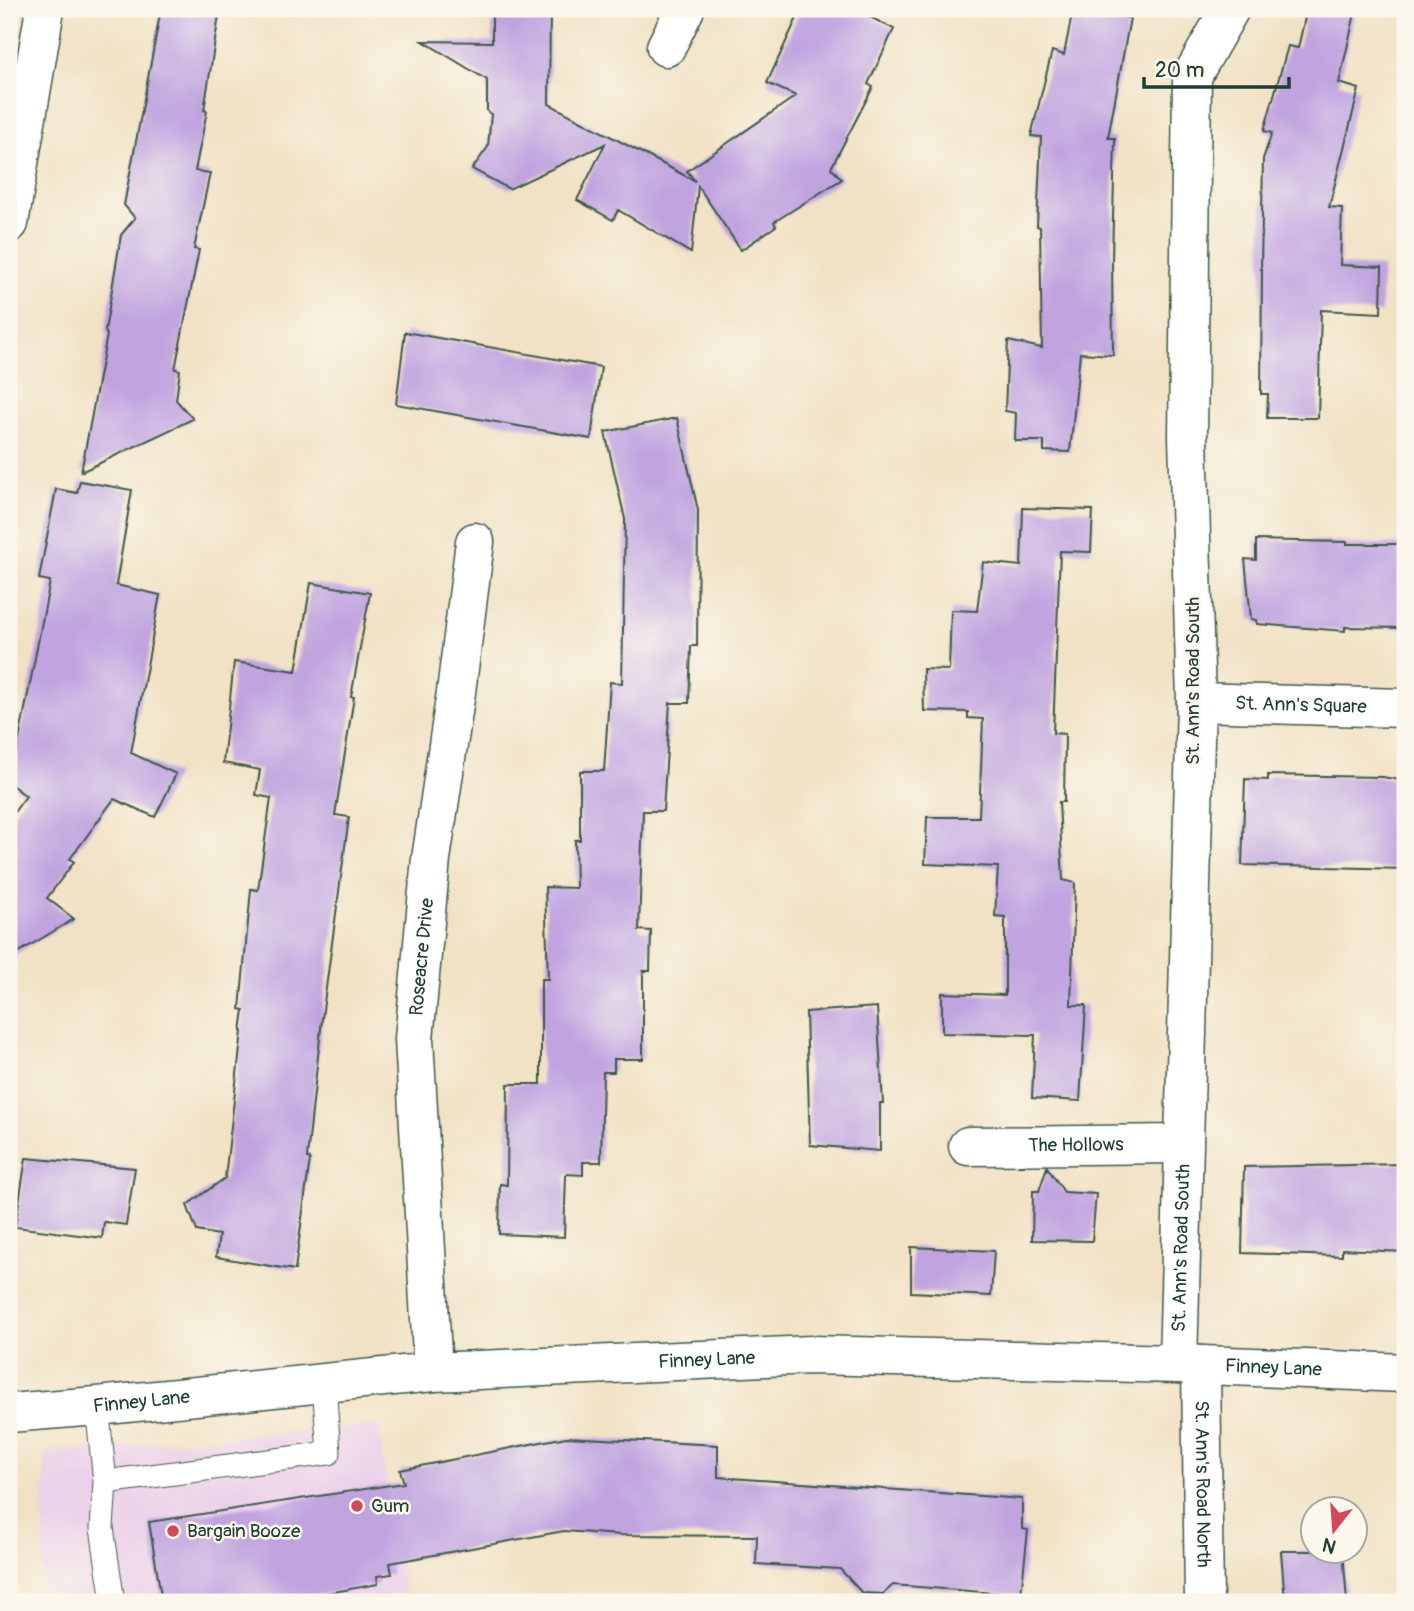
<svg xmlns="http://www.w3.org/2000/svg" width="1414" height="1611" viewBox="0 0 1414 1611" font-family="Pangolin,sans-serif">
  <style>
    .built { fill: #ecd1ea }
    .building { fill: #c0a4e0 }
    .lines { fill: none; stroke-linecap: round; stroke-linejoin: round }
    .service-casing { stroke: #3e564a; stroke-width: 25 }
    .minor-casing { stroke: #3e564a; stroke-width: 41 }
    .tertiary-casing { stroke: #3e564a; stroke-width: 41 }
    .service { stroke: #fff; stroke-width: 23 }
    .minor { stroke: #fff; stroke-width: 38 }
    .tertiary { stroke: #fff; stroke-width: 38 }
    .poi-dot { fill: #d1495b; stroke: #fbf7ec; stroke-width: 2.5 }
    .labels { text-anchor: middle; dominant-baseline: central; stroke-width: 5; stroke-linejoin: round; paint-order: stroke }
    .street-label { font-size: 19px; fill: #1f3d34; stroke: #fbf7ec }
    .poi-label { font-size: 19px; fill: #1f3d34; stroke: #fbf7ec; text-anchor: start }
  </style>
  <rect width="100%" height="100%" fill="#fbf7ec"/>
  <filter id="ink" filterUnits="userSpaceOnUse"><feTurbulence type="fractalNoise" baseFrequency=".0143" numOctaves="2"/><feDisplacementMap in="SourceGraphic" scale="14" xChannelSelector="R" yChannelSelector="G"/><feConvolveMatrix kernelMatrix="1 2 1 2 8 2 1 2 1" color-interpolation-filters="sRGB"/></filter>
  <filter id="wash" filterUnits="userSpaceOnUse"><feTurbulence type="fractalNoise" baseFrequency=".00686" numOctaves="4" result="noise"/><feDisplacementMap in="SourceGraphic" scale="28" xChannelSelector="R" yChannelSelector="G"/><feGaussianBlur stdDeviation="1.57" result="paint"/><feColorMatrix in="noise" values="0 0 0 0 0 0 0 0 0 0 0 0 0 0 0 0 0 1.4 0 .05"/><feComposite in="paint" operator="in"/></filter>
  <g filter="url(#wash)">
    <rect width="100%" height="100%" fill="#f1e2c5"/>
    <path class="built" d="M378 1425 406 1602H42L45 1453Z"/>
    <g id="blocks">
      <path class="building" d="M161 9H220L204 110 207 111 195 171 210 173 194 249 199 250 175 369 180 370 176 400 193 419 81 472 107 335 105 331 121 235 135 218 124 205Z
        M492 9H550L549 104 695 181 687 171 796 96 767 83 801 9H854L894 29 868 84 873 87 831 168 842 179 774 222 776 226 741 250 698 186 691 253 618 210 613 220 577 200 605 144 509 189 472 169 488 147 491 114 487 111V80L423 41 492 42Z
        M1073 9H1114L1112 15 1130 18 1108 138H1115L1112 260 1113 355 1080 353 1070 452 1044 451V441H1015L1016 413 1005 411 1008 341 1042 348 1040 227 1037 226 1041 137 1031 136 1052 51 1064 55Z
        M1307 9H1356L1339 83 1359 89 1329 207 1342 208 1340 265 1382 267 1381 313 1321 310 1318 418H1267L1268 394H1261L1262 269H1261L1263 159 1272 133 1264 131 1288 46 1298 48Z
        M405 332 601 367 591 439 396 404Z
        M677 418 698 510 697 646H691L689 703H670L663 811H643L639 930 651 931 650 971H643V1059H614V1072H603L601 1162H583V1175L566 1174 564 1237 499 1234 500 1184 507 1185 508 1084H541V979H548L545 887 576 888 575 840H580V771H604L610 682 622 683 625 519 605 432Z
        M80 481 132 490 116 585 160 595 131 753 176 774 155 817 114 799 70 859 74 862 47 898 74 919 9 958V819L26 796 9 783V762L17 750 50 581 39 579 56 489 77 493Z
        M1023 508 1093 510 1091 552 1060 551 1053 733 1065 734 1064 802H1059L1063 880 1075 883 1071 1005H1086L1080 1101 1032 1098 1035 1035 942 1033V993L1005 995V917L995 916 998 867 925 864 927 817H979L983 719 968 718V712L924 711 923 669 949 670 951 610 977 611 983 562 1021 566Z
        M1256 540 1347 542V544H1405V628L1345 627V631L1257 624 1256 620 1251 619 1245 559 1256 560Z
        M311 583 370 593 351 697H354L335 815 349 817 323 1010 307 1158 310 1159 295 1270 216 1257 219 1235 197 1231 187 1205 225 1178 242 1031H241L244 1010 240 1009 251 889 258 890 271 798 256 795 260 770 223 763 234 662 296 671Z
        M1268 775 1383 777 1405 781V869L1242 865 1245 779 1268 780Z
        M877 1007 883 1103H880V1151L810 1145 806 1012Z
        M26 1158 135 1168 126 1225 104 1222 102 1238 15 1227Z
        M1405 1164V1252L1342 1249V1256L1242 1253 1244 1167Z
        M1047 1167 1064 1192 1096 1194 1092 1241 1032 1240 1033 1191H1039Z
        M911 1247 994 1251 991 1296 911 1292Z
        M566 1437 718 1445V1477L1022 1499V1529L1028 1530 1021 1595 893 1585 883 1594 862 1593 840 1569 756 1564 757 1536 621 1535 564 1531 390 1563 392 1574 377 1576 378 1584 323 1594 268 1602H162L149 1522 404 1483 400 1470Z
        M1281 1551H1343L1347 1602H1285Z"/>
    </g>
  </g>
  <g filter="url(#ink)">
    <use href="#blocks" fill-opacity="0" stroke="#3e564a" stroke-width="2"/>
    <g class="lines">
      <g class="service-casing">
        <path id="service" d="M97 1406 105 1482 329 1453 324 1384
          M105 1482 102 1528 113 1602"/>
      </g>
      <g class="minor-casing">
        <g id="minor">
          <path d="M666 47 685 9"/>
          <path d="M9 223 45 9"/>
          <path id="s1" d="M1196 702 1405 708"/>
          <path id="s2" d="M968 1146 1183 1144"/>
          <path id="s3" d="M1178 1364 1196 702 1188 437 1192 76 1230 9"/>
          <path id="s4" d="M1201 1365 1204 1602"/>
          <path id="s5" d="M433 1372 414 1039 431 859 456 692 475 542"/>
        </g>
      </g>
      <g class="tertiary-casing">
        <g id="tertiary">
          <path id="s6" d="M9 1413 97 1406 433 1372 812 1355 1178 1364 1405 1373"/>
        </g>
      </g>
      <use href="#service" class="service"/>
      <use href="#minor" class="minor"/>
      <use href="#tertiary" class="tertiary"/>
    </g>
  </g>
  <g class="poi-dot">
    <circle cx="357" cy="1506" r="7"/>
    <circle cx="173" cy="1531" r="7"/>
  </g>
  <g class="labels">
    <g class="street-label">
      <text transform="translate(1193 681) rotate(-90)">St. Ann's Road South</text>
      <text stroke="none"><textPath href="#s1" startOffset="105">St. Ann's Square</textPath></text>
      <text stroke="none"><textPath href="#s5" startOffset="416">Roseacre Drive</textPath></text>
      <text stroke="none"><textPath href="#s2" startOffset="108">The Hollows</textPath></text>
      <text stroke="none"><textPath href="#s3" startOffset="116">St. Ann's Road South</textPath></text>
      <text stroke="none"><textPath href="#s6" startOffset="700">Finney Lane</textPath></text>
      <text stroke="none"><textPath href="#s6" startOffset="1267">Finney Lane</textPath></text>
      <text stroke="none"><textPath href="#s6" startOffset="133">Finney Lane</textPath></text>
      <text stroke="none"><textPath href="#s4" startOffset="119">St. Ann's Road North</textPath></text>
    </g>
    <g class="poi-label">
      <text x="371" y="1506">Gum</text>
      <text x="187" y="1531">Bargain Booze</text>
    </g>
  </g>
  <rect width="1414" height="1611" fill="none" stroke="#fbf7ec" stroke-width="35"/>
  <g transform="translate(1334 1530) rotate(197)"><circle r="33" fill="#fbf7ec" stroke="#a3ada2" stroke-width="2"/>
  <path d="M0-5L12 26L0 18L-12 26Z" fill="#d1495b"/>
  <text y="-10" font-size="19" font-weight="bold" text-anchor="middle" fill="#1f3d34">N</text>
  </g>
  <path d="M1144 77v10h145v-10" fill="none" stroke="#1f3d34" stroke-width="3.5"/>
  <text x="1155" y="77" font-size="21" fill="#1f3d34" stroke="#fbf7ec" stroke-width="5" paint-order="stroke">20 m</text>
</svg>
